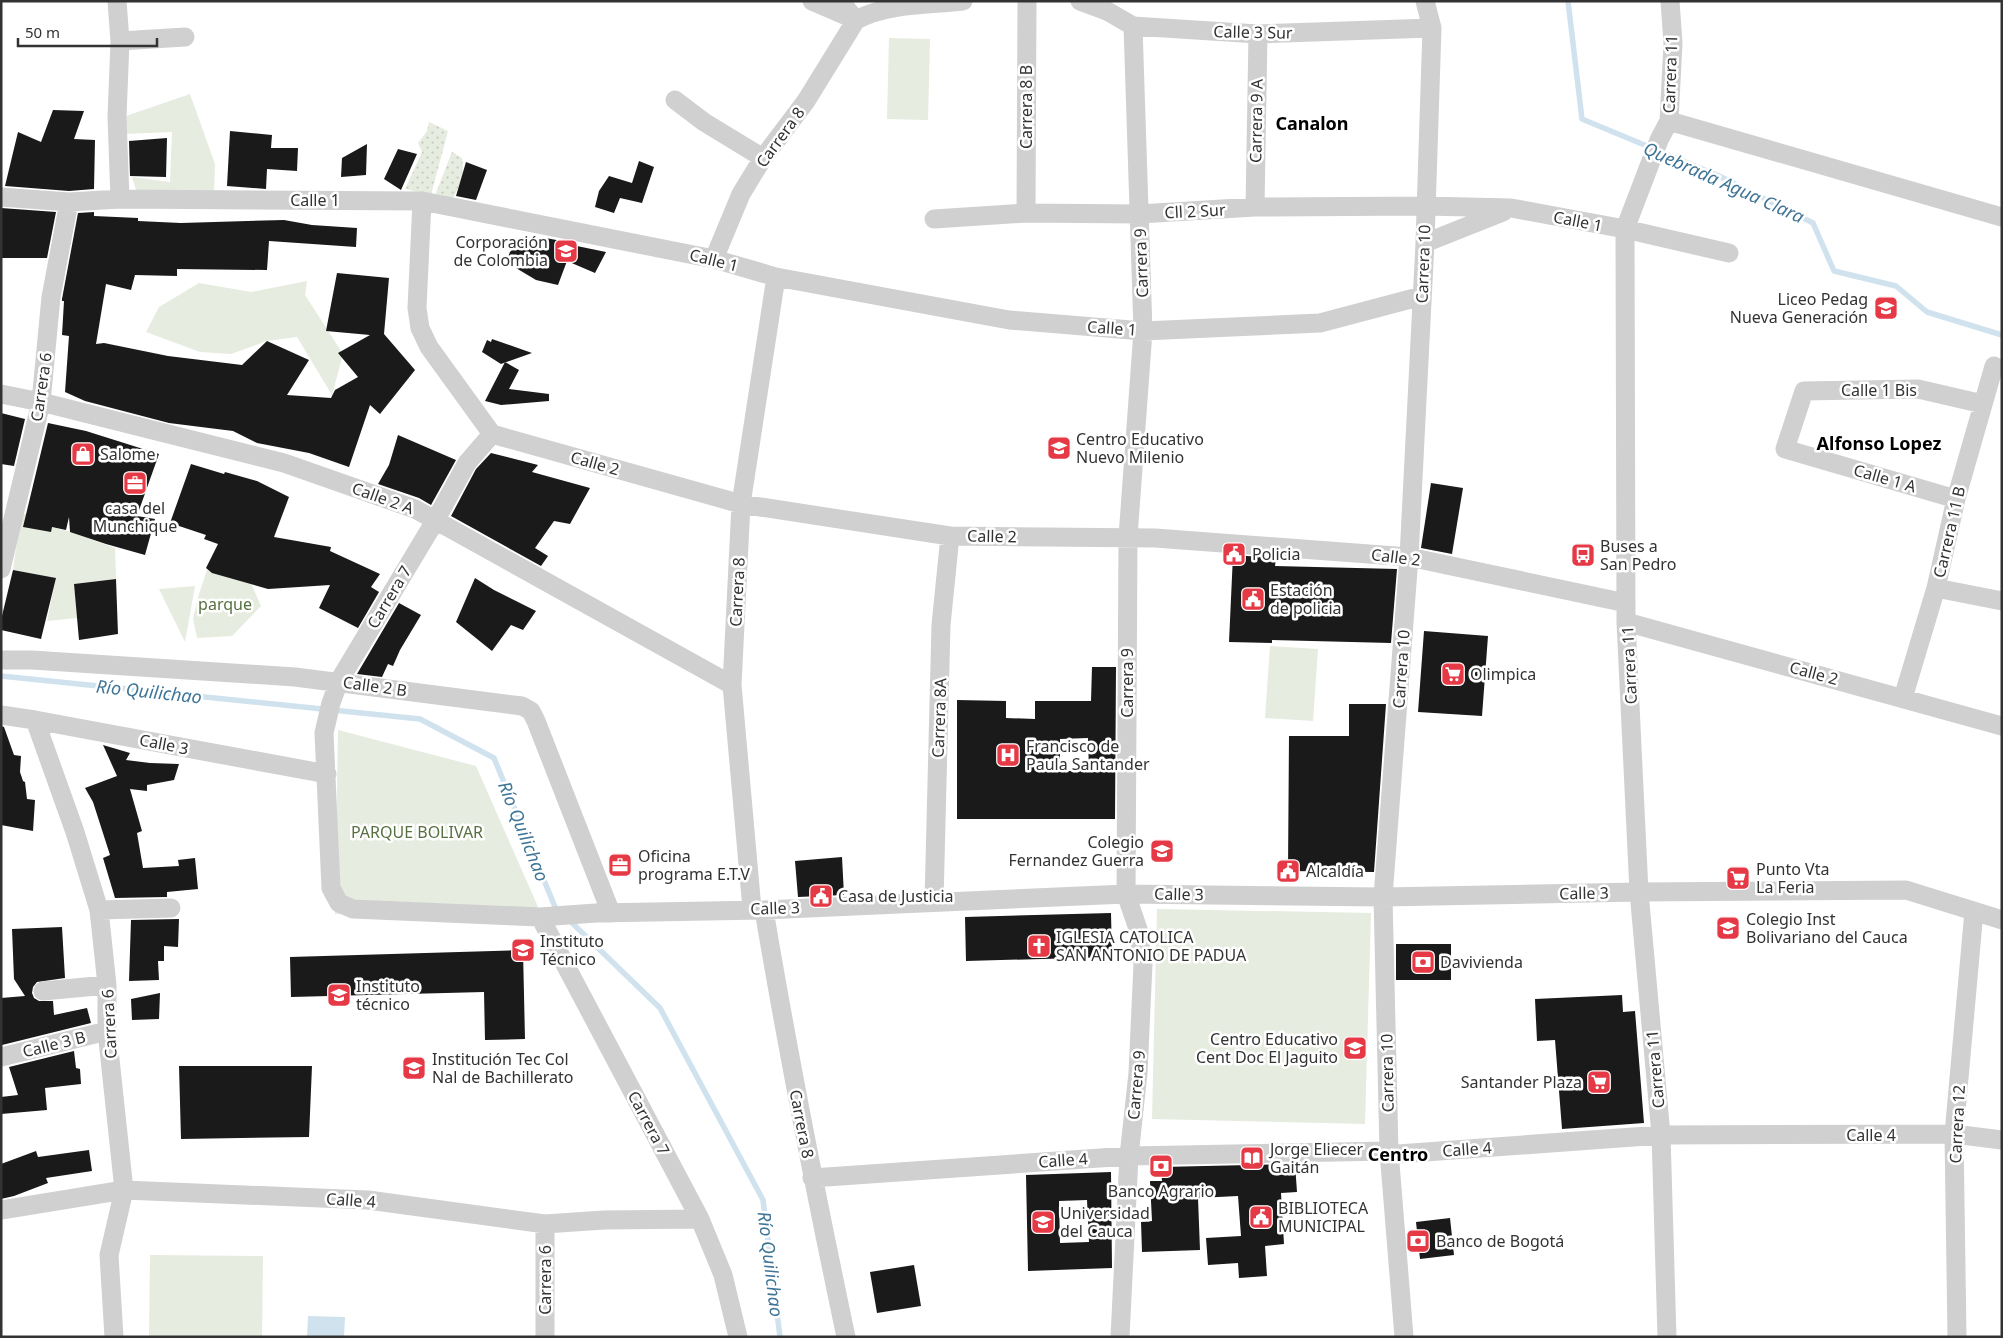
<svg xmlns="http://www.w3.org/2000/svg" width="2003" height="1338" viewBox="0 0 2003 1338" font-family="'Noto Sans',sans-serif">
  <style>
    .green { fill: #e6ecdf }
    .garden { fill: url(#garden-dots) }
    .water { fill: #cfe2ee }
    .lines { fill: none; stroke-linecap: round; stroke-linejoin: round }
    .stream { stroke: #cfe2ee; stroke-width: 5.5 }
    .building { fill: #1a1a1a; fill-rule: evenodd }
    .minor { stroke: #d0d0d0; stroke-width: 19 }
    .labels { text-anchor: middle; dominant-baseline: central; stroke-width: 5; stroke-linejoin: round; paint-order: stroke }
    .street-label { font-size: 16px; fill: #333; stroke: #fff }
    .poi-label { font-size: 16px; fill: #333; stroke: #fff; text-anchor: start }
    .park-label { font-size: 16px; fill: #56703f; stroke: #fff }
    .neighbourhood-label { font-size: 18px; font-weight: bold; fill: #000; stroke: #fff }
    .water-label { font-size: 18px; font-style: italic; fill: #3f7597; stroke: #fff }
  </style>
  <defs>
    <pattern id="garden-dots" width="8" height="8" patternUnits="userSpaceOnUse" patternTransform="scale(1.25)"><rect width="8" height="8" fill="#e6ecdf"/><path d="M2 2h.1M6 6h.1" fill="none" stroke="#c6cbc0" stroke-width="1.8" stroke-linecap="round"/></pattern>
  </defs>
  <rect width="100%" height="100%" fill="#fff"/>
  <path class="green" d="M889 38 930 39 928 120 887 119Z
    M190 94 215 164 214 193 136 190 132 177 170 182 172 132 124 134 120 118Z
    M307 281 305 295 343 354 332 395 297 337 267 341 231 354 200 352 146 332 159 307 199 283 251 292Z
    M21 513 31 515 51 527 68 531 115 548 116 579 74 584 77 618 47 621 56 578 13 570Z
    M207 570 251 583 261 606 232 636 197 638 193 619 199 594Z
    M195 586 185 642 159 589Z
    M1270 646 1318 649 1313 721 1265 718Z
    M338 730 476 766 539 909 335 914Z
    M1157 909 1371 913 1365 1124 1152 1119Z
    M150 1255 263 1256 262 1337H149Z"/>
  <path class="garden" d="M429 122 448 131 431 195 405 189 422 152 418 143 427 131Z
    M452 152 462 158C465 175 459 186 452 201L434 198Z"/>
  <path class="water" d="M308 1316 345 1317 344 1337H307Z"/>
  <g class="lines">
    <path class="stream" d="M1568 1 1582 119 1719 176 1813 223 1834 271 1896 286 1927 312 2002 335
      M1 676 420 719 494 758 555 907 561 912
      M569 920 660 1008 763 1200 780 1337"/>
  </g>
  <path class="building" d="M53 110 84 111 74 139 95 140 94 189 69 191 5 186 18 132 41 142Z
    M230 131 272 135 271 148H298L297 171 267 169 266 189 227 186Z
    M167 138 166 177 130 176 129 141Z
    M367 144 366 175 341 177 342 158Z
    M398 149 417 154 401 190 384 179Z
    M639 161 654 167 642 203 620 198 614 213 595 207 599 191 609 176 632 183Z
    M466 162 487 170 476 200 456 196Z
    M1 208 56 212 47 258H1Z
    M94 212V216L138 218V221L181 223 284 220 312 225 357 228 356 247 269 241 267 270 177 269V276L135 275 131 290 106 284 96 344 104 343 168 356 242 365 267 341 309 360 287 395 331 398 335 390 358 377 338 353 370 335 326 331 337 273 389 278 384 334 415 370 380 414 370 405 349 467 309 453 257 443 233 431 169 423 85 401 65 392 69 336 62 335 64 301H62V299L78 213Z
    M540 237 573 243 572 245 606 252 595 273 567 261 558 285 536 280 506 262 510 252 521 239 538 247Z
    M492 339 532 353 501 364 482 352 487 340 491 342Z
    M505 362 519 370 509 389 549 394V401L501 405 485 401Z
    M1 413 25 419 14 466 1 464Z
    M48 423 86 431 159 454 137 516 155 519 145 555 106 544 70 532 69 517 66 530 52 527 51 532 23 527Z
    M398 435 456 460 431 505 419 498 378 484 389 465Z
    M491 453 538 465 532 472 590 488 570 524 554 521 535 548 548 556 541 566 451 516 476 469Z
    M191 464 224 474 225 472 257 481 289 497 274 537 331 547 330 551 380 574 371 587 379 592 358 628 319 608 330 585 268 589 212 573 206 568 218 544 204 539 206 535 170 523Z
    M1431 483 1463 488 1452 554 1421 548Z
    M1233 555 1276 558 1275 566 1397 569 1391 643 1272 640V643L1229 642Z
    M13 570 56 578 41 639 1 630V620Z
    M475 578 494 590 536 611 523 630 511 625 492 651 456 622Z
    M116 579 118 634 79 640 74 584Z
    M399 603 421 615 400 650 393 666 388 664 382 677 357 674Z
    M1424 631 1488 636 1482 716 1418 712Z
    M1092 667H1116L1115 819H957V700L1006 701V718L1035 719V701H1091ZM1088 738 1089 771H1060V739Z
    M1349 704H1386L1374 872 1288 871 1289 736H1349Z
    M1 726 4 727 14 755 21 756 20 772 23 781 25 782 27 799 35 800 33 831 1 825Z
    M103 745 130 753 126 760 150 763 179 764 174 780 147 785V791L130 789 142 831 137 833 143 868 179 866 178 860 195 858 198 889 167 892V897L115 898 103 858 110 855 93 802 85 788 117 776Z
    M842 857 844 895 798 897 795 861Z
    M1111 913 1112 957 966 961 965 917Z
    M179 919 178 947 164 946V961H158L159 980 129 981 131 920Z
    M62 927 65 978 37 982 33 987 32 993 34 998 39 1001H53L54 1015 87 1008 91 1023 2 1045 1 998 25 996 14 979 12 929Z
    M1396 944H1451V980H1396Z
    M523 950 525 1039 485 1040 484 992 291 997 290 957Z
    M160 993 159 1019 132 1020 131 999Z
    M1622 995 1623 1012 1635 1011 1644 1123 1562 1129 1555 1040 1537 1041 1535 999Z
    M74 1051 76 1068 80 1069 81 1084 45 1088 47 1110 1 1114V1097L18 1095 9 1067Z
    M179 1066H312L309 1137 181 1139Z
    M89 1150 92 1171 46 1178 48 1183 14 1196 1 1199V1164L36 1151 38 1157Z
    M1295 1164 1297 1192 1281 1193 1284 1244 1265 1246 1267 1276 1239 1278 1238 1263 1208 1265 1206 1238 1241 1236 1238 1196 1198 1198 1200 1250 1142 1252 1141 1222 1152 1221 1150 1181H1162L1161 1167Z
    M1111 1172 1112 1268 1028 1271 1026 1175ZM1087 1200 1089 1242 1060 1243 1059 1201Z
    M1450 1218 1454 1255 1420 1259 1416 1222Z
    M914 1265 921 1306 877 1313 870 1272Z"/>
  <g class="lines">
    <path class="minor" d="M117 1 120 41 117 117 120 199
      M812 1 856 20C888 3 928 5 963 1
      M1080 1 1107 11 1133 26 1258 34 1432 28
      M120 41 185 37
      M675 100 704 122 763 158
      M1669 121 2002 217
      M1 197 69 202 120 199 422 201 714 259 776 277 1009 320 1143 331 1320 323 1422 296
      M422 201 417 308 420 328 429 347 492 434 741 504 950 536 1155 538 1409 557 1626 603
      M1255 207 1258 34
      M1026 213 1027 1
      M934 219 1026 213 1139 214 1255 207 1425 206 1511 208 1625 229 1729 253
      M1425 243 1503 212
      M714 259 741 194 763 158 806 101 856 20 846 8 844 1
      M1 394 41 402 284 463 415 509 732 685
      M492 434 467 463 435 521 339 681 331 703 324 733 331 888 339 903 353 909 540 917 596 913 764 910 1126 894 1383 897 1639 892 1906 890 2002 920
      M1956 499 1785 449 1804 391 1918 389 1983 404
      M1 569 41 402 51 297 69 202
      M1936 588 2002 601
      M1626 622 2002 726
      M1 660H32L295 677 522 706 531 711 536 721 611 913
      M1903 698 1936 588 1956 499 1994 366
      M1 715 35 720 327 774
      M35 720 75 832 99 910 107 985V1031L124 1190 109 1255 114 1337
      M934 901 941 625 950 536
      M752 909 732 685 741 504 776 277
      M99 910 171 908
      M764 910C788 1053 816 1195 846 1337
      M540 917 700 1219 723 1275 738 1337
      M43 991 107 985
      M1 1057 107 1031
      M812 1178 1129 1156 1389 1151 1398 1154 1661 1135 1954 1134 2002 1140
      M1 1210 124 1190 368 1200 545 1224 604 1220 700 1219
      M545 1337V1224
      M1120 1337 1129 1156 1138 1073 1143 964 1138 929 1126 894 1128 537 1143 331 1133 26
      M1404 1337 1389 1151 1383 897 1409 557 1425 243 1432 28 1425 1
      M1667 1337 1661 1135 1639 892 1626 622 1625 229 1659 140 1669 121 1673 43 1670 1
      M1957 1337 1954 1134 1974 911"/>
  </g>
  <defs>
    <g id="school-square" transform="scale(1.25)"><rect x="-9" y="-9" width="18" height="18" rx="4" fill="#e63946" stroke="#fff"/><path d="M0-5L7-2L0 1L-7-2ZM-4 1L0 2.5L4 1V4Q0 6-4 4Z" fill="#fff"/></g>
    <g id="shop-square" transform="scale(1.25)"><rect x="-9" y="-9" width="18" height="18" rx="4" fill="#e63946" stroke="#fff"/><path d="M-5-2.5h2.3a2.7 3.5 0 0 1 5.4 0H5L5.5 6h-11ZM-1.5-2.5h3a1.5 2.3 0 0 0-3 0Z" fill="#fff"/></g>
    <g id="office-square" transform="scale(1.25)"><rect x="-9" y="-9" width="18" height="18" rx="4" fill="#e63946" stroke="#fff"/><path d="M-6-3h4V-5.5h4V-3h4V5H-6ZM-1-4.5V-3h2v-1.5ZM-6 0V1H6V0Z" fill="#fff"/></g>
    <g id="civic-square" transform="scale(1.25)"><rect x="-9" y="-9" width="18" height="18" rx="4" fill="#e63946" stroke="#fff"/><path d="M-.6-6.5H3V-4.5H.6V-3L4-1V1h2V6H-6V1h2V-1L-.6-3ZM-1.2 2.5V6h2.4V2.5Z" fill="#fff"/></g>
    <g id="bus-square" transform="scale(1.25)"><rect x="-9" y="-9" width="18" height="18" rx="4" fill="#e63946" stroke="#fff"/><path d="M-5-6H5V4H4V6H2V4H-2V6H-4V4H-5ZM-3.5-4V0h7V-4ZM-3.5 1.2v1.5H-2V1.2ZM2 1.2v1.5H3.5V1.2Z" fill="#fff"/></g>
    <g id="supermarket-square" transform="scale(1.25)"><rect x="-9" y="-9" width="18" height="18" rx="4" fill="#e63946" stroke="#fff"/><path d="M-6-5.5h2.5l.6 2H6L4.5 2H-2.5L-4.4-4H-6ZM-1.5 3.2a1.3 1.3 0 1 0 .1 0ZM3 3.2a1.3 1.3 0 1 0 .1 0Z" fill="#fff"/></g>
    <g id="hospital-square" transform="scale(1.25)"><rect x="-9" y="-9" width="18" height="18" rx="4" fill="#e63946" stroke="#fff"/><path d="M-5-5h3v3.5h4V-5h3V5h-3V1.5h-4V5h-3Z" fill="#fff"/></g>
    <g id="church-square" transform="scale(1.25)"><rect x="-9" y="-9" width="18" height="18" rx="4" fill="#e63946" stroke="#fff"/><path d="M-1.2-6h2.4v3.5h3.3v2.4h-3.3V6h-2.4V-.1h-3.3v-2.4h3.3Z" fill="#fff"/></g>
    <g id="university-square" transform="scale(1.25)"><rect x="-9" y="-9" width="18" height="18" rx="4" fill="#e63946" stroke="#fff"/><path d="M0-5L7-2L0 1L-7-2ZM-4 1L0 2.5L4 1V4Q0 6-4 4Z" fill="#fff"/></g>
    <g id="bank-square" transform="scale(1.25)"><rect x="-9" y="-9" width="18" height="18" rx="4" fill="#e63946" stroke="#fff"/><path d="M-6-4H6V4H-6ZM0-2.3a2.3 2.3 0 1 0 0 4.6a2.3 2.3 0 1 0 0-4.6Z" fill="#fff"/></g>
    <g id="library-square" transform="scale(1.25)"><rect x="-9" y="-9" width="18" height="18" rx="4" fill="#e63946" stroke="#fff"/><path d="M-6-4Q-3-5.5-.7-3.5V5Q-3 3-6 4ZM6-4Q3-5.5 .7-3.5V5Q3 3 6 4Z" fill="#fff"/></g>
  </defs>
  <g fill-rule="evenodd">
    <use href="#school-square" x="566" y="251"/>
    <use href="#school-square" x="1886" y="308"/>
    <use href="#school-square" x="1059" y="448"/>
    <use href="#shop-square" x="83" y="454"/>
    <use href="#office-square" x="135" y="483"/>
    <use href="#civic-square" x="1234" y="554"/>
    <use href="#bus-square" x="1583" y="555"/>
    <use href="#civic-square" x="1253" y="599"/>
    <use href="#supermarket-square" x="1453" y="674"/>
    <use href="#hospital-square" x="1008" y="755"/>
    <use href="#school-square" x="1162" y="851"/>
    <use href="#office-square" x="620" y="865"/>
    <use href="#civic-square" x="1288" y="871"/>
    <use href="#supermarket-square" x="1738" y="878"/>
    <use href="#civic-square" x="821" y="896"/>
    <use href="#school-square" x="1728" y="928"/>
    <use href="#church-square" x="1039" y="946"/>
    <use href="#university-square" x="523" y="950"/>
    <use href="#bank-square" x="1423" y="962"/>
    <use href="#university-square" x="339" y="995"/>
    <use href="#school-square" x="1355" y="1048"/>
    <use href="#school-square" x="414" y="1068"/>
    <use href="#supermarket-square" x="1599" y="1082"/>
    <use href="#library-square" x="1252" y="1158"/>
    <use href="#bank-square" x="1161" y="1166"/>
    <use href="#civic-square" x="1261" y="1217"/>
    <use href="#university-square" x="1043" y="1222"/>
    <use href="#bank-square" x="1418" y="1241"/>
  </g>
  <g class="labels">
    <g class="street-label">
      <text transform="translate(1253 32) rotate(1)">Calle 3 Sur</text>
      <text transform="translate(1670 74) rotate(-88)">Carrera 11</text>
      <text transform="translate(1026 107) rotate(-90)">Carrera 8 B</text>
      <text transform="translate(1256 121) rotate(-89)">Carrera 9 A</text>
      <text transform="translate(780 137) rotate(-54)">Carrera 8</text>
      <text x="315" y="200">Calle 1</text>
      <text transform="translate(1195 211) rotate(-3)">Cll 2 Sur</text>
      <text transform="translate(1578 221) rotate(11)">Calle 1</text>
      <text transform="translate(714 260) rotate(14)">Calle 1</text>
      <text transform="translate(1141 263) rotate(-92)">Carrera 9</text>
      <text transform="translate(1423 264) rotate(-88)">Carrera 10</text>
      <text transform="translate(1112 328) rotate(4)">Calle 1</text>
      <text transform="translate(41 387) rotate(-82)">Carrera 6</text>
      <text x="1879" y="390">Calle 1 Bis</text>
      <text transform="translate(595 463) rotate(16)">Calle 2</text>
      <text transform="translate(1885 478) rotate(16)">Calle 1 A</text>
      <text transform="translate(383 498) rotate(20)">Calle 2 A</text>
      <text transform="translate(1949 532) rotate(-77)">Carrera 11 B</text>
      <text transform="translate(992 536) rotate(1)">Calle 2</text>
      <text transform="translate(1396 557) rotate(7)">Calle 2</text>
      <text transform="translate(737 592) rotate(-87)">Carrera 8</text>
      <text transform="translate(389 597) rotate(-59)">Carrera 7</text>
      <text transform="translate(1629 665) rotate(-93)">Carrera 11</text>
      <text transform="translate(1401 669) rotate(-86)">Carrera 10</text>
      <text transform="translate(1814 673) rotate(15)">Calle 2</text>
      <text transform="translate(1127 683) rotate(-90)">Carrera 9</text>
      <text transform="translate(375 686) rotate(8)">Calle 2 B</text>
      <text transform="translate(939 718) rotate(-88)">Carrera 8A</text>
      <text transform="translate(164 744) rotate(11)">Calle 3</text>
      <text transform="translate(1584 893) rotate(-1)">Calle 3</text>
      <text transform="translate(1179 894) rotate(1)">Calle 3</text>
      <text transform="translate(775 908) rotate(-2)">Calle 3</text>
      <text transform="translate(109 1024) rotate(-93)">Carrera 6</text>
      <text transform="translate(54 1044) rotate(-14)">Calle 3 B</text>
      <text transform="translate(1655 1069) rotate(-95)">Carrera 11</text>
      <text transform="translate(1387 1073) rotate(-91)">Carrera 10</text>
      <text transform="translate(1136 1085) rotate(-85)">Carrera 9</text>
      <text transform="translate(649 1123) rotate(62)">Carrera 7</text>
      <text transform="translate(802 1124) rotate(79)">Carrera 8</text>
      <text transform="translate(1957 1124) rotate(-87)">Carrera 12</text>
      <text x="1871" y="1135">Calle 4</text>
      <text transform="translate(1467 1149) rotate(-4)">Calle 4</text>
      <text transform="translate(1063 1160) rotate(-4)">Calle 4</text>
      <text transform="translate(351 1200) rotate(4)">Calle 4</text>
      <text transform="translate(545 1280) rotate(-90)">Carrera 6</text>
    </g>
    <g class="poi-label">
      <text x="548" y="242" text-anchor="end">Corporación<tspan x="548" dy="18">de Colombia</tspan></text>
      <text x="1868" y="299" text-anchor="end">Liceo Pedag<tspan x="1868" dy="18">Nueva Generación</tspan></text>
      <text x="1076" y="439">Centro Educativo<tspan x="1076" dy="18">Nuevo Milenio</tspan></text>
      <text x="100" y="454">Salome</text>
      <text x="135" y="508" text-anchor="middle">casa del<tspan x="135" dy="18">Munchique</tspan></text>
      <text x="1600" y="546">Buses a<tspan x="1600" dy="18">San Pedro</tspan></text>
      <text x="1252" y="554">Policia</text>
      <text x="1270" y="590">Estación<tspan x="1270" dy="18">de policia</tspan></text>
      <text x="1470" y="674">Olimpica</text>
      <text x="1026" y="746">Francisco de<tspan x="1026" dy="18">Paula Santander</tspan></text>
      <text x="1144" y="842" text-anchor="end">Colegio<tspan x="1144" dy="18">Fernandez Guerra</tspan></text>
      <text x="638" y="856">Oficina<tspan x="638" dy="18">programa E.T.V</tspan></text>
      <text x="1756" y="869">Punto Vta<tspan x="1756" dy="18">La Feria</tspan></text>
      <text x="1306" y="871">Alcaldía</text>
      <text x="838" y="896">Casa de Justicia</text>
      <text x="1746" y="919">Colegio Inst<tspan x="1746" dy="18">Bolivariano del Cauca</tspan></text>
      <text x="1056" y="937">IGLESIA CATOLICA<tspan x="1056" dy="18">SAN ANTONIO DE PADUA</tspan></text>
      <text x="540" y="941">Instituto<tspan x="540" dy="18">Técnico</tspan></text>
      <text x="1440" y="962">Davivienda</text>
      <text x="356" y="986">Instituto<tspan x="356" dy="18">técnico</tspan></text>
      <text x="1338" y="1039" text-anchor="end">Centro Educativo<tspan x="1338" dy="18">Cent Doc El Jaguito</tspan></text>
      <text x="432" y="1059">Institución Tec Col<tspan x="432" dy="18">Nal de Bachillerato</tspan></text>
      <text x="1582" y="1082" text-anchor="end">Santander Plaza</text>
      <text x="1270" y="1149">Jorge Eliecer<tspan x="1270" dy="18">Gaitán</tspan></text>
      <text x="1161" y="1191" text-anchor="middle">Banco Agrario</text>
      <text x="1278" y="1208">BIBLIOTECA<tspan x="1278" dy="18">MUNICIPAL</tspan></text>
      <text x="1060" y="1213">Universidad<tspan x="1060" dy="18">del Cauca</tspan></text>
      <text x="1436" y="1241">Banco de Bogotá</text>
    </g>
    <g class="park-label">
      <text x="225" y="604">parque</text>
      <text x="417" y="832">PARQUE BOLIVAR</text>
    </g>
    <g class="neighbourhood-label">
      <text x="1312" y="123">Canalon</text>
      <text x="1879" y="443">Alfonso Lopez</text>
      <text x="1398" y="1154">Centro</text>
    </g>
    <g class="water-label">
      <text transform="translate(1724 182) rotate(24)">Quebrada Agua Clara</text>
      <text transform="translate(149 691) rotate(6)">Río Quilichao</text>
      <text transform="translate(524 831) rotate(68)">Río Quilichao</text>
      <text transform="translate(771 1264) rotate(83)">Río Quilichao</text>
    </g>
  </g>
  <rect width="2003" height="1338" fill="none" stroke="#333333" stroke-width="5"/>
  <path d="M18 38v8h139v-8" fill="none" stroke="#333333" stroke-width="2.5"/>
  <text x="25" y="38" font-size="15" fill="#333333" stroke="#ffffff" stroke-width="4" paint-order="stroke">50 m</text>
</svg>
